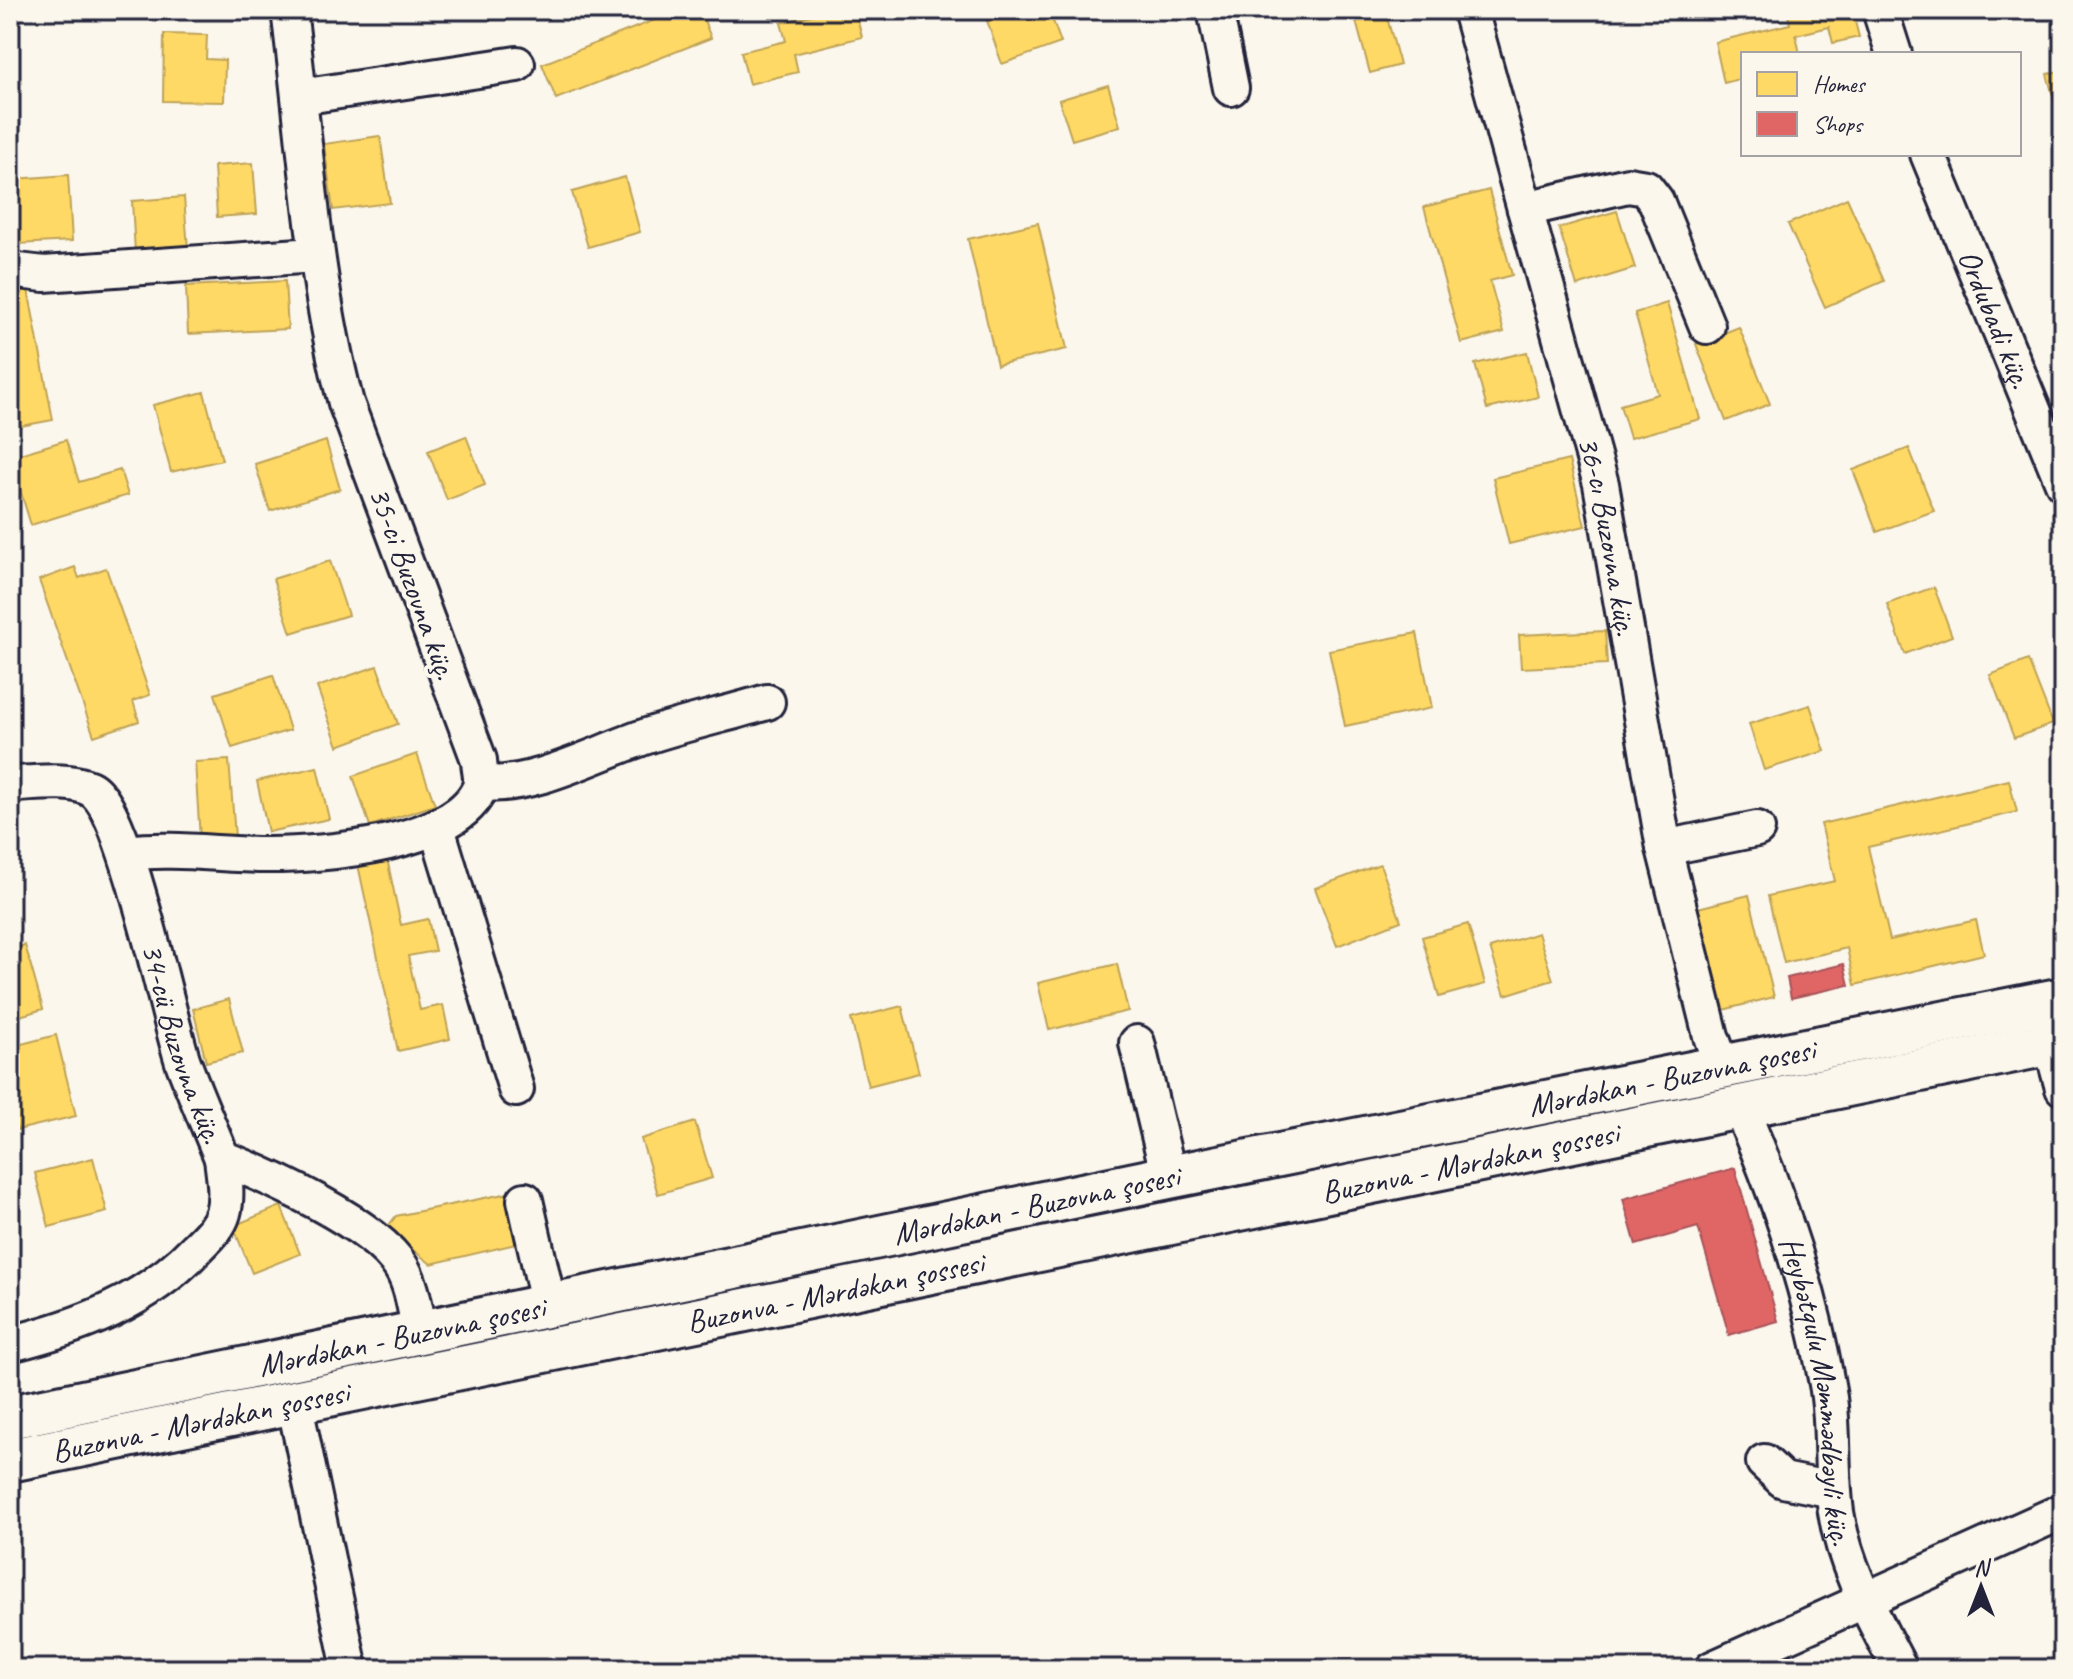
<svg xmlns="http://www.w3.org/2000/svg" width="2073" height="1679" viewBox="0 0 2073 1679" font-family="Caveat,sans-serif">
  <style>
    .homes { fill: #ffd966; stroke: #bda259; stroke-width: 2 }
    .shops { fill: #e06666; stroke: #a75259; stroke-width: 2 }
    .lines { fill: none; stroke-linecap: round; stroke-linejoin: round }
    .minor-casing { stroke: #22223b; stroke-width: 40 }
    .major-casing { stroke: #22223b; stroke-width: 48 }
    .minor { stroke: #fbf7ec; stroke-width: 34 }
    .major { stroke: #fbf7ec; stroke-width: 42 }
    .labels { text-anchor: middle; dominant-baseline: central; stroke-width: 8; stroke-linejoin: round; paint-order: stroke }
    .street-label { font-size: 32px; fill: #22223b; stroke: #fbf7ec }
  </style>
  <rect width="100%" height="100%" fill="#fbf7ec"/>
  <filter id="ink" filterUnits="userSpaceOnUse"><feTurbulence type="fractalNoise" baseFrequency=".0125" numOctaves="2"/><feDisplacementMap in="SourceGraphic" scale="16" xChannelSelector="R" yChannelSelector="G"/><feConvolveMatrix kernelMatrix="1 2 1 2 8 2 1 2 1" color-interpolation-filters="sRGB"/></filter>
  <g filter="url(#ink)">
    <path class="homes" d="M680 10H700L711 38 556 99 542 64Z
      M831 10H855L862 37 794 54 798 72 749 84 741 52 786 41 781 23Z
      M990 10H1049L1061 43 1002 64 984 12Z
      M1353 10H1401L1386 14 1400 65 1370 73Z
      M1787 10H1852L1859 37 1833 43 1829 27 1796 35 1800 54H1743V78L1724 83 1715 42 1790 24Z
      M164 34 207 35 206 59 225 60 224 102 163 101Z
      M2063 70V132L2047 74Z
      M1108 85 1120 126 1072 140 1059 100Z
      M380 136 390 203 333 210 324 144Z
      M253 163 257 214 217 217 214 166Z
      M68 175 72 241 18 244 15 179Z
      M625 177 640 232 588 247 572 192Z
      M1489 190 1512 275 1490 281 1504 332 1461 343 1424 207Z
      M184 197 188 249 135 253 132 201Z
      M1847 198 1884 281 1825 307 1788 224Z
      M1617 211 1635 268 1577 286 1559 228Z
      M1038 223 1067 349 997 365 968 239Z
      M285 281 288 329 188 334 186 286Z
      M27 284 53 420 10 428V287Z
      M1667 303 1700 419 1630 438 1620 405 1658 394 1635 313Z
      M1739 327 1770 404 1726 421 1696 344Z
      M1527 352 1538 397 1487 409 1475 364Z
      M204 392 222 460 171 472 153 405Z
      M466 436 485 485 447 500 428 451Z
      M66 440 79 482 120 470 128 495 31 525 10 457Z
      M326 441 340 489 270 511 255 464Z
      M1909 448 1934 511 1877 532 1853 470Z
      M1569 460 1585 526 1509 544 1493 478Z
      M330 561 348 615 291 633 273 579Z
      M75 567 79 578 106 568 150 695 133 701 139 721 94 736 39 580Z
      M1934 587 1952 636 1905 654 1887 604Z
      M1605 631 1607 664 1521 668 1519 635Z
      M1417 633 1432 708 1345 726 1329 650Z
      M2028 660 2053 724 2014 738 1990 675Z
      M377 666 398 724 338 746 317 687Z
      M273 675 290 730 232 748 215 694Z
      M1810 705 1825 751 1764 770 1749 724Z
      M417 754 435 805 370 826 353 776Z
      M229 760 235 837 200 839 195 762Z
      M317 767 329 819 268 832 257 781Z
      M2009 780 2017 812 1868 847 1890 940 1976 920 1984 954 1855 985 1847 948 1784 963 1768 896 1835 881 1821 824Z
      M386 854 401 925 428 919 435 951 408 956 420 1010 443 1005 450 1039 398 1051 357 860Z
      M1380 864 1401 921 1337 946 1315 888Z
      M1749 895 1774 997 1719 1011 1694 909Z
      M1468 924 1485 984 1439 997 1422 937Z
      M1538 933 1553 980 1505 995 1490 948Z
      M25 945 43 1009 10 1019V950Z
      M1117 964 1128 1011 1049 1030 1038 983Z
      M229 999 243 1053 206 1062 193 1009Z
      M902 1006 919 1073 868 1086 851 1019Z
      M56 1035 76 1116 17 1130 10 1103V1047Z
      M695 1122 712 1178 658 1194 641 1139Z
      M93 1158 107 1212 49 1227 35 1173Z
      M509 1193 520 1243 431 1264 386 1229 396 1216Z
      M281 1206 300 1254 252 1273 233 1226Z"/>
    <path class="shops" d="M1844 964 1849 985 1791 998 1787 978Z
      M1735 1168 1778 1321 1729 1335 1698 1227 1636 1245 1623 1199Z"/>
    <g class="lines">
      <g class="minor-casing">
        <g id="minor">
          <path d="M1215 10 1231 88"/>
          <path id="s1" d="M1470 10 1601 484 1664 848 1711 1036 1722 1067"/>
          <path d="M1880 10 1894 54"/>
          <path d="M300 97 517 64"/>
          <path id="s2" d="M1928 154 2063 483"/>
          <path d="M1525 209 1628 185 1646 188 1656 201 1707 326"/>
          <path d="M10 270 44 274 315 255"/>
          <path id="s3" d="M10 784C34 784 67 778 89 788 126 804 167 1015 183 1062 195 1094 209 1126 222 1158 270 1177 374 1223 401 1267 413 1286 415 1311 420 1332"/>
          <path d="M481 784C539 786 593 754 647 736 686 723 727 714 767 702"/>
          <path d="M437 828 516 1089"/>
          <path d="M1664 848 1757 829"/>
          <path d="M126 853C174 847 220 855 268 855 319 855 463 845 481 784 482 778 479 767 479 760L346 403C312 274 306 142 289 10"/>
          <path d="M1137 1043 1169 1177"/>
          <path d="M2051 1044 2063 1088"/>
          <path id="s4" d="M1740 1107C1778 1194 1809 1286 1826 1379 1835 1423 1830 1468 1836 1512 1845 1569 1874 1619 1900 1669"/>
          <path d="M525 1200 549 1306"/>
          <path d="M10 1344C82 1326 146 1302 198 1247 208 1237 219 1227 223 1213 228 1195 224 1176 222 1158"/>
          <path d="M294 1401 350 1669"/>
          <path d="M1764 1462 1783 1480 1833 1490"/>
          <path d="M1712 1669 2063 1511"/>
        </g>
      </g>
      <g class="major-casing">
        <g id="major">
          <path id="s5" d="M10 1417 1169 1177 2063 999"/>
          <path id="s6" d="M10 1460 2063 1041"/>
        </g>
      </g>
      <use href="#minor" class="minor"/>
      <use href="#major" class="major"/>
    </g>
  </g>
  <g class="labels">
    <g class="street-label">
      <text stroke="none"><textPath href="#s2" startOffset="178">Ordubadi küç.</textPath></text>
      <text stroke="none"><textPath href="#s1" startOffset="544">36-cı Buzovna küç.</textPath></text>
      <text transform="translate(413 583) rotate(70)">35-ci Buzovna küç.</text>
      <text stroke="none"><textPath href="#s3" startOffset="354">34-cü Buzovna küç.</textPath></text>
      <text stroke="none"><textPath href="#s5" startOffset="1696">Mərdəkan - Buzovna şosesi</textPath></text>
      <text stroke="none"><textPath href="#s6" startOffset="1490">Buzonva - Mərdəkan şossesi</textPath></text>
      <text stroke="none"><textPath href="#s5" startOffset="1048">Mərdəkan - Buzovna şosesi</textPath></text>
      <text stroke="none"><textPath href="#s6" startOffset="842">Buzonva - Mərdəkan şossesi</textPath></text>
      <text stroke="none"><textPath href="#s5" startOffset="400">Mərdəkan - Buzovna şosesi</textPath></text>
      <text stroke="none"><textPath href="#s4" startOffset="296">Heybətqulu Məmmədbəyli küç.</textPath></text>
      <text stroke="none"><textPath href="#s6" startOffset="194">Buzonva - Mərdəkan şossesi</textPath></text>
    </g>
  </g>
  <rect width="2073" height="1679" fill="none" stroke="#fbf7ec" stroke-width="40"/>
  <rect x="20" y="20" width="2033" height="1639" fill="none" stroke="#22223b" stroke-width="3" filter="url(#ink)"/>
  <rect x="1741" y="52" width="280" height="104" fill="#fbf7ec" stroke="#a4a2a5" stroke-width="2"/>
  <rect x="1757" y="72" width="40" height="24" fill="#ffd966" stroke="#a4a2a5" stroke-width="2"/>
  <text x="1813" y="92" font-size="24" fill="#22223b">Homes</text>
  <rect x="1757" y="112" width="40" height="24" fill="#e06666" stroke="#a4a2a5" stroke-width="2"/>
  <text x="1813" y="132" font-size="24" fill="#22223b">Shops</text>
  <g transform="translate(1981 1587)" stroke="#fbf7ec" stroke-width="6" paint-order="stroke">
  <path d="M0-6L14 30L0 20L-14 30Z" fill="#22223b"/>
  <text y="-12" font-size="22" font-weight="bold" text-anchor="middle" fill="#22223b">N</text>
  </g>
</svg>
